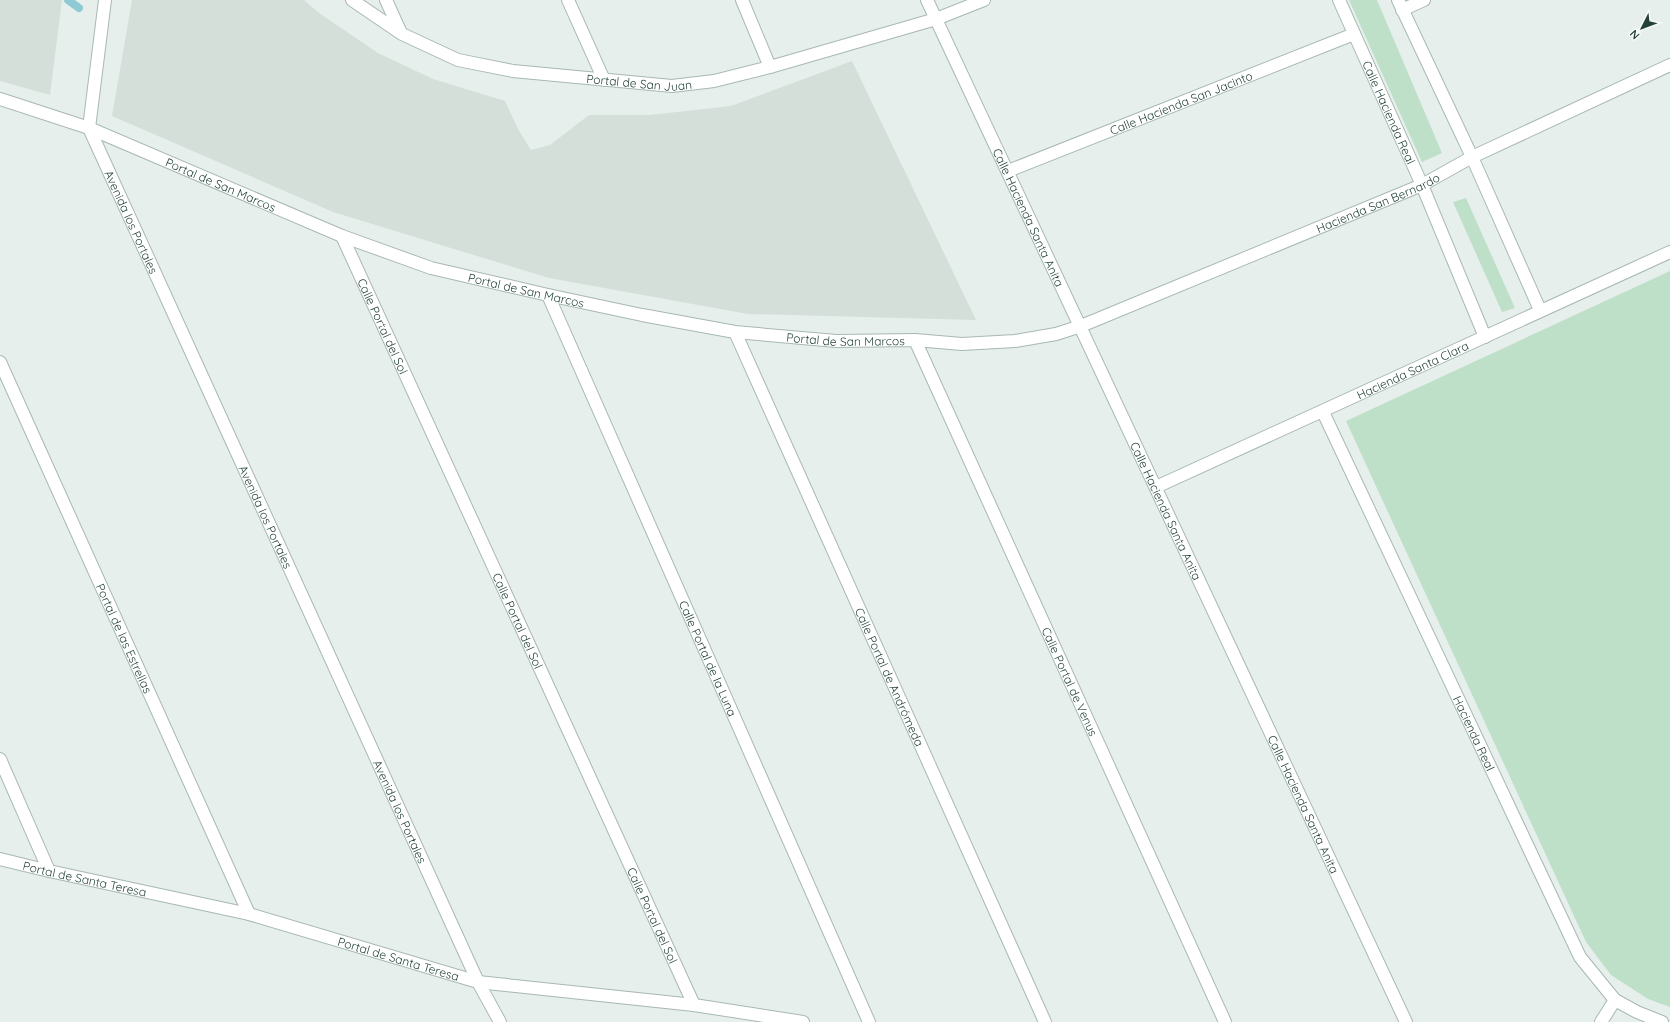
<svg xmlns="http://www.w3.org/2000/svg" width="1670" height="1022" viewBox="0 0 1670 1022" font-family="Quicksand,sans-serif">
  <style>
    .built { fill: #d4dfda }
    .green { fill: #bfe0c8 }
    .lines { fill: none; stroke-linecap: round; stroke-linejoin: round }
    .stream { stroke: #8ec9d4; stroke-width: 8 }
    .minor-casing { stroke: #a8b8b2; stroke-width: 14 }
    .minor { stroke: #fff; stroke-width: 12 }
    .labels { text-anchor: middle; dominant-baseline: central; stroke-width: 3; stroke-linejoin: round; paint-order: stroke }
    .street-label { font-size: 12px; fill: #24423a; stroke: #f7fbf9 }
  </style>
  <rect width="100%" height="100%" fill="#e6efeb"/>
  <path class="built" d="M0 0H62L50 95 0 81Z
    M132 0H304L319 13 378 53 433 79 505 101 518 129 531 150 550 145 589 115H650L731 106 852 61 976 320 748 314 549 278 333 212 112 116Z"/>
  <path class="green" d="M1349 0H1377L1442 153 1422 162Z
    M1466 198 1515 308 1502 312 1453 202Z
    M1670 271V1007L1648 999 1611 975 1586 942 1346 421Z"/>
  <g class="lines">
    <path class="stream" d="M68 0 79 8"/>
    <g class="minor-casing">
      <g id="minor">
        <path id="s1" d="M105 0 89 128 478 982 500 1022"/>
        <path id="s2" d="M352 0 402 34 458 60 513 71 672 86 714 81 770 67 936 19 984 0"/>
        <path d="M386 0 401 33"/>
        <path d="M568 0 604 80"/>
        <path d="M742 0 770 67"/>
        <path id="s3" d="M927 0 1406 1022"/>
        <path id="s4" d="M1339 0 1422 185 1485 337"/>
        <path d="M1398 0 1472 157 1540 310"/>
        <path d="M1402 10 1424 0"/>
        <path id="s5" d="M0 99 89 128 342 236 431 268 548 295 642 315 735 332 836 341 915 340 962 344 1015 341 1056 334 1081 326 1422 185 1472 157 1670 65"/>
        <path id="s6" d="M1008 171 1354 34"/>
        <path id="s7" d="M342 236 694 1005"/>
        <path id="s8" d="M548 295 869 1022"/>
        <path id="s9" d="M735 332 1045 1022"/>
        <path id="s10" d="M915 340 1225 1022"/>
        <path id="s11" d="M0 362 249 914"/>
        <path id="s12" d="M1323 412 1580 957 1615 1000 1637 1012 1662 1022"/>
        <path id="s13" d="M1156 487C1328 410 1498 329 1670 252"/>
        <path d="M0 759 49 871"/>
        <path id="s14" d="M0 859 49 871 249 914 478 982 694 1005 803 1022"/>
        <path d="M1601 1022 1615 1000"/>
      </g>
    </g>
    <use href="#minor" class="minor"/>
  </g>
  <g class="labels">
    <g class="street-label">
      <text stroke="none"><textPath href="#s2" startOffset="305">Portal de San Juan</textPath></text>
      <text stroke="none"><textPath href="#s6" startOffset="186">Calle Hacienda San Jacinto</textPath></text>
      <text stroke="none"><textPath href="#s4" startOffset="123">Calle Hacienda Real</textPath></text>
      <text stroke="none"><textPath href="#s5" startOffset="237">Portal de San Marcos</textPath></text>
      <text stroke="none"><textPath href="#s5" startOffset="1444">Hacienda San Bernardo</textPath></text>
      <text stroke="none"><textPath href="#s3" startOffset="240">Calle Hacienda Santa Anita</textPath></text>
      <text stroke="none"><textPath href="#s1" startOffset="232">Avenida los Portales</textPath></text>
      <text stroke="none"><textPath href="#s5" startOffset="561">Portal de San Marcos</textPath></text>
      <text stroke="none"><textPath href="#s7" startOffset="99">Calle Portal del Sol</textPath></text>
      <text stroke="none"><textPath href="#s5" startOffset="885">Portal de San Marcos</textPath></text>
      <text stroke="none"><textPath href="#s13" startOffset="282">Hacienda Santa Clara</textPath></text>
      <text stroke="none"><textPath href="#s3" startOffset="564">Calle Hacienda Santa Anita</textPath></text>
      <text stroke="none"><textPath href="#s1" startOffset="556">Avenida los Portales</textPath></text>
      <text stroke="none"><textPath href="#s7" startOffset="423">Calle Portal del Sol</textPath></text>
      <text stroke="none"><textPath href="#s11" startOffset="303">Portal de las Estrellas</textPath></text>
      <text stroke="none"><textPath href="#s8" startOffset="397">Calle Portal de la Luna</textPath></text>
      <text stroke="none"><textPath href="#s9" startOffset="378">Calle Portal de Andrómeda</textPath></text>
      <text stroke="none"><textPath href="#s10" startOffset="375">Calle Portal de Venus</textPath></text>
      <text stroke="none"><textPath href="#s12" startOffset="355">Hacienda Real</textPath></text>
      <text stroke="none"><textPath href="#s3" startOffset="888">Calle Hacienda Santa Anita</textPath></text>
      <text stroke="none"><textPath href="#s1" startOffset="880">Avenida los Portales</textPath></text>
      <text stroke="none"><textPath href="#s14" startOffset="87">Portal de Santa Teresa</textPath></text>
      <text stroke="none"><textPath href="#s7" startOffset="747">Calle Portal del Sol</textPath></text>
      <text stroke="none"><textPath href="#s14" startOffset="411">Portal de Santa Teresa</textPath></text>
    </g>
  </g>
  <g transform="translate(1642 28) rotate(228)" stroke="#f7fbf9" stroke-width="3" paint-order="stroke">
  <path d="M0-3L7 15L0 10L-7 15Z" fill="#24423a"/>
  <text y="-6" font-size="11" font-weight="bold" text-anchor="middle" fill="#24423a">N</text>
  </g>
</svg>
